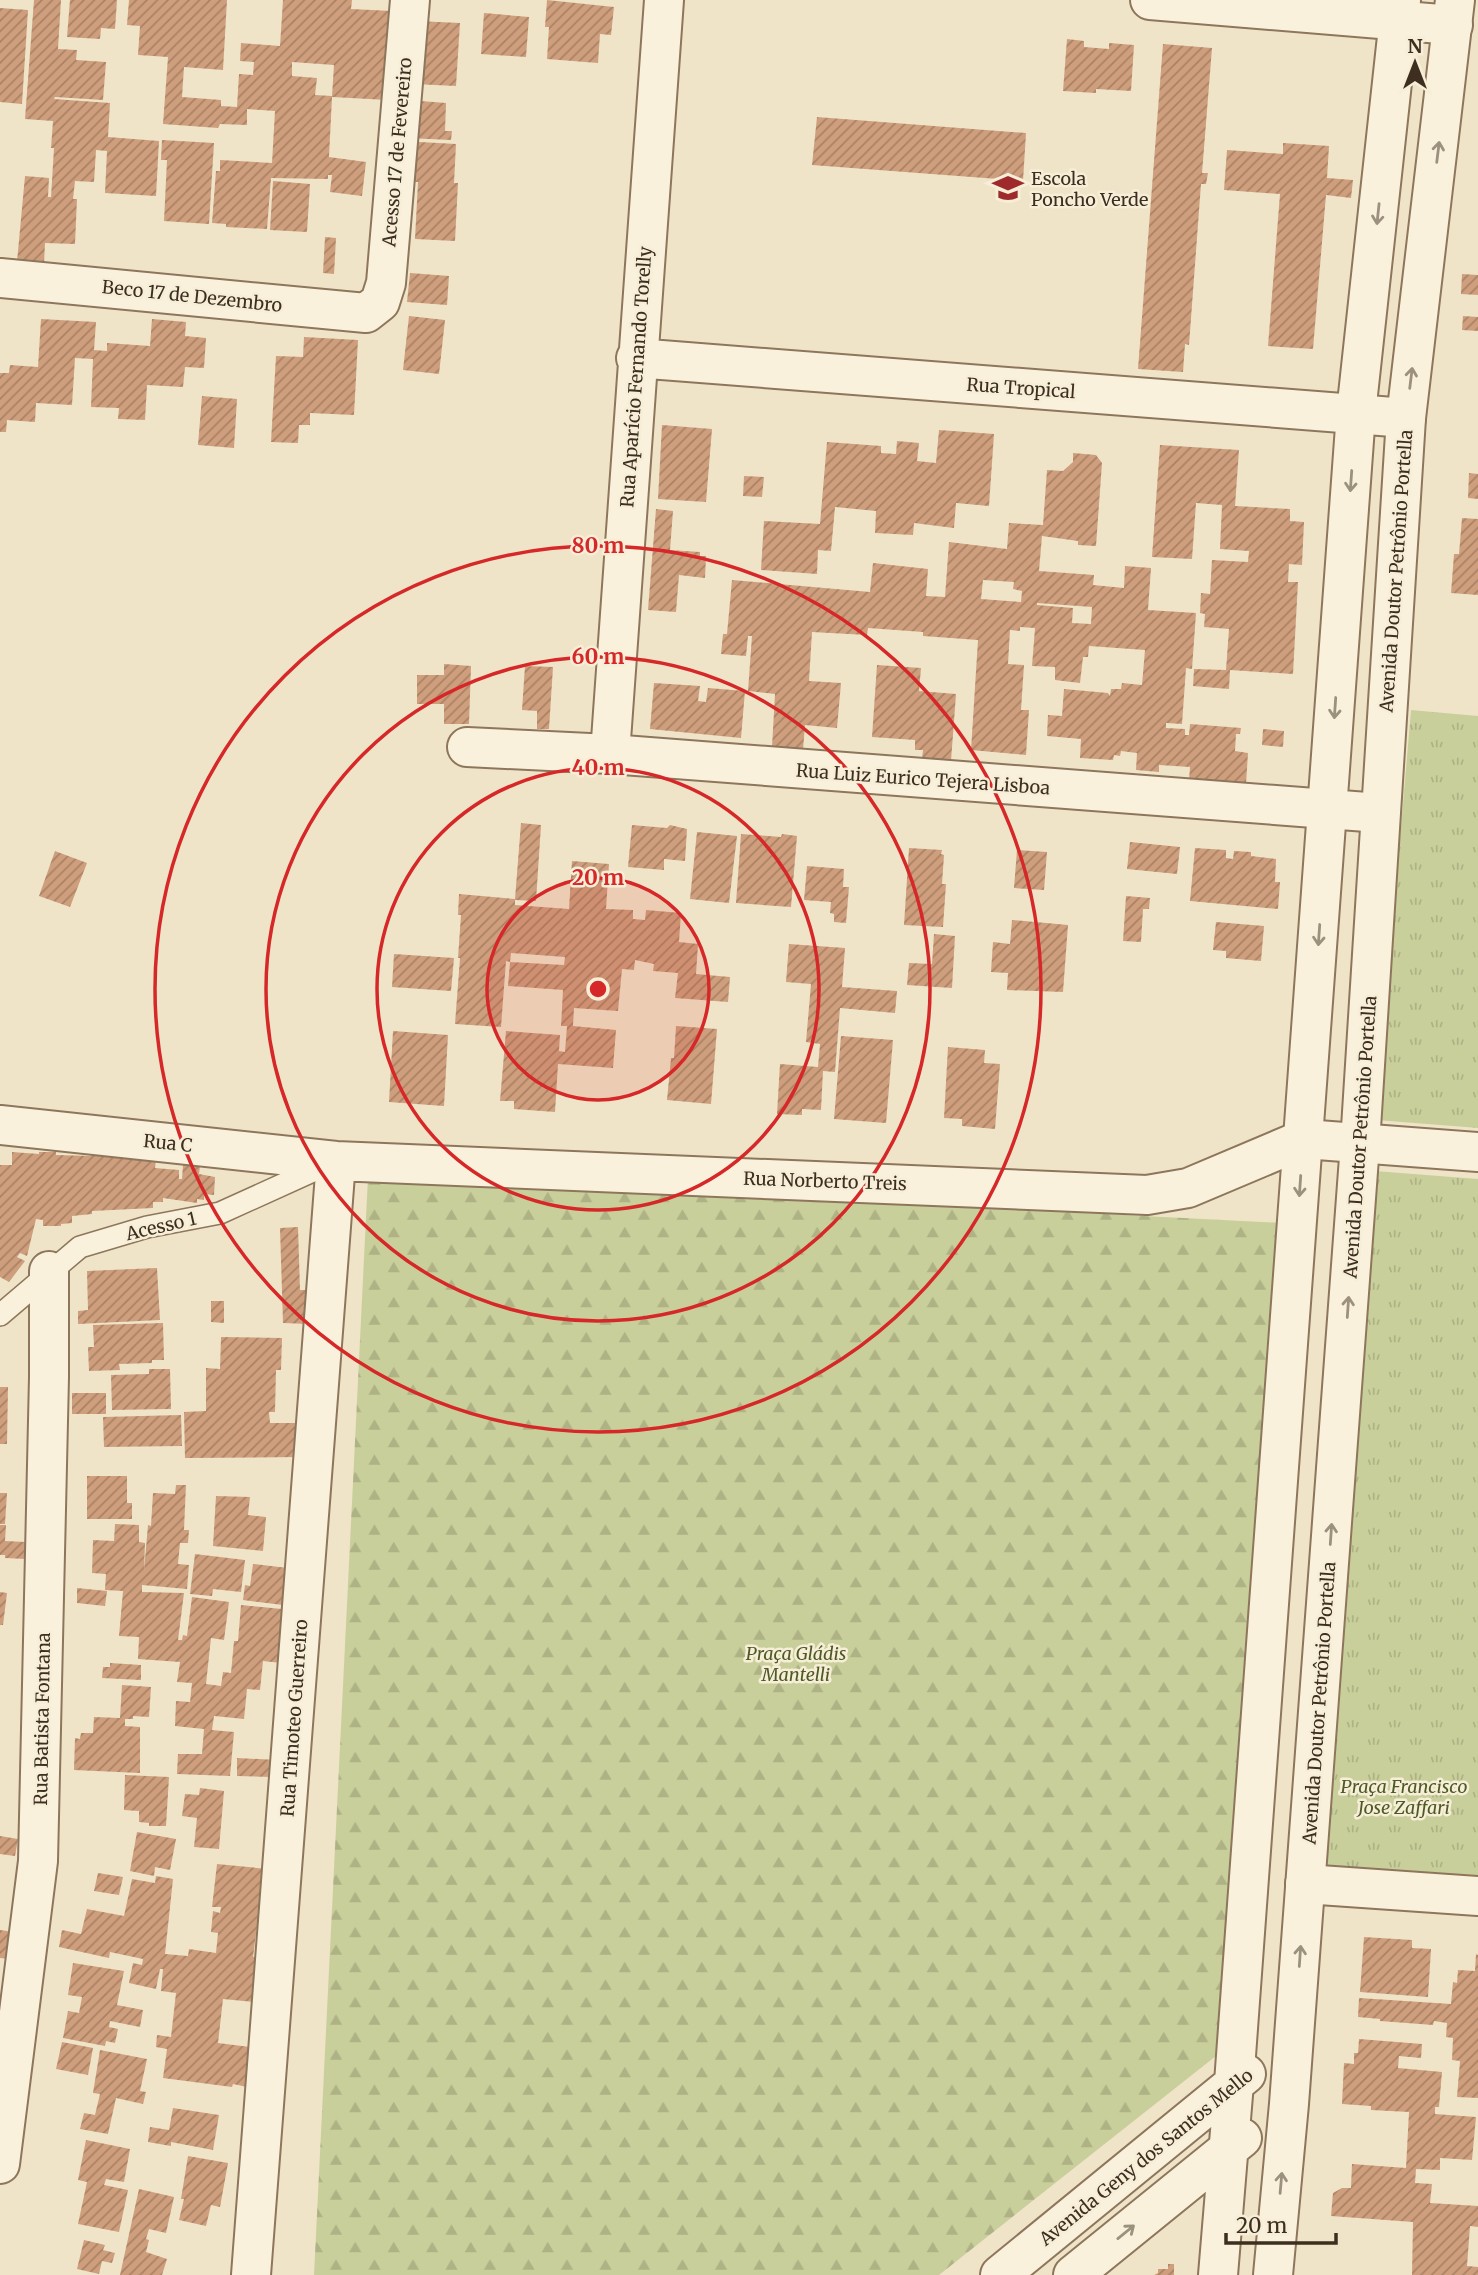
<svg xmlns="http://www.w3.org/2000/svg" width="1478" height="2275" viewBox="0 0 1478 2275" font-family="Merriweather,serif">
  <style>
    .forest { fill: url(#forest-firs) }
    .park { fill: url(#park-tufts) }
    .building { fill: url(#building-hatch); fill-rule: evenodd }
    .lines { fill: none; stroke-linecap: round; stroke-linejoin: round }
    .service-casing { stroke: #8d765c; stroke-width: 24 }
    .minor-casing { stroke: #8d765c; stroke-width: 42 }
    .tertiary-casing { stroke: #8d765c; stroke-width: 42 }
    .service { stroke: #faf1dc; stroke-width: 21 }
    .minor { stroke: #faf1dc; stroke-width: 38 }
    .tertiary { stroke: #faf1dc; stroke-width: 38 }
    .oneway { stroke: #9c907e }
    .ring { fill: none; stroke: #d62828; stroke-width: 3.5 }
    .labels { text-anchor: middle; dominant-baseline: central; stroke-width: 5; stroke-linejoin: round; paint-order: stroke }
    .street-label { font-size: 18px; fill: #3d2e20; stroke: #f7eed8 }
    .poi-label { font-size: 18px; fill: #3d2e20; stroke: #f7eed8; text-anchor: start }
    .park-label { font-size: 18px; font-style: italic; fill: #4d5a26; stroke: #f7eed8 }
    .centre { fill: #d62828; stroke: #f7eed8; stroke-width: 3.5 }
    .ring-label { font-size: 21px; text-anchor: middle; font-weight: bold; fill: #d62828; stroke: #f7eed8; stroke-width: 5; stroke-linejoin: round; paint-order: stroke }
  </style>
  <defs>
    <pattern id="forest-firs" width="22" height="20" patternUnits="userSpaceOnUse" patternTransform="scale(1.75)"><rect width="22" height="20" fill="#c9cf9b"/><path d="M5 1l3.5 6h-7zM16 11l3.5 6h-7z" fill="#aeb285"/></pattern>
    <pattern id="park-tufts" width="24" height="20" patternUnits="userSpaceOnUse" patternTransform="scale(1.75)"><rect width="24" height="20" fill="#c9cf9b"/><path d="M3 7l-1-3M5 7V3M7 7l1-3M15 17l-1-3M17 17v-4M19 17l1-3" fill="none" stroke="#aeb285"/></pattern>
    <pattern id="building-hatch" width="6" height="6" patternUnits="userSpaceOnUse" patternTransform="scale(1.75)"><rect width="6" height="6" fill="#cf9f7d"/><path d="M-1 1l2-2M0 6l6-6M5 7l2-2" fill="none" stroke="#a98266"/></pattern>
  </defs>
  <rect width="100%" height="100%" fill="#f0e4c8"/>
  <path class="forest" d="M368 1177 1284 1223 1216 2056 939 2275H314Z"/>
  <path class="park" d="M1411 710 1478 716V1128L1376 1120Z
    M1375 1171 1478 1179V1876L1325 1865Z"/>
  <path class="building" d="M34 0H61L58 49 77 50 76 60 106 62 103 100 55 97 54 99 110 103 108 137 159 141 156 196 105 193 107 151 96 150 94 182 75 181 73 199H77L75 244 45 243 44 264 17 262 25 176 49 178 48 197H51L54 148H51L53 121 25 119Z
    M70 0H117L115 29 101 28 100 39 67 37Z
    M129 0H227L223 70 184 67 182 97 221 100V106L237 107 239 74 253 75 254 62 240 61 241 43 280 46 283 0H352L351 9 392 11 387 100 332 97 329 157 366 162 362 196 330 192 332 175H328V179L271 178 267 229 226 227V224L212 223 216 171H220V160L272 163 275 111 247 109V125L220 124 218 128 163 124 168 57 138 55 140 26 127 25ZM292 62 334 65 332 96 315 95 317 78 292 76Z
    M547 0 614 7 611 35 600 34 598 63 547 59 549 27H545Z
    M0 8 28 10 22 104 0 102Z
    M484 13 529 17 526 57 481 54Z
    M417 21 460 23 456 86 414 84Z
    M1067 39 1084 41V47L1109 49V43L1134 45 1131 91 1096 89V93L1063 91Z
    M1163 44 1212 48 1202 173H1208L1206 184H1201L1189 345 1185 344 1183 372 1138 369Z
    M408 100 446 103 445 131H452L451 140 406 138Z
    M817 117 1026 133 1023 181 812 165Z
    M162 140 214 143 209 224 164 221 167 160H161Z
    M402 141 456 144 454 183H458L455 241 415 239 418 182H400Z
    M1283 143 1329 146 1327 178 1353 180 1351 198 1326 195 1313 349 1268 346 1280 194 1224 190 1227 150 1283 154Z
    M273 181 310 184 307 232 270 230Z
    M325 237 336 238 334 274 323 273Z
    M410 273 449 276 447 305 407 302Z
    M1462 274 1478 275V295L1461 294Z
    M409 316 445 320 439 374 403 370Z
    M1463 316 1478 317V331L1462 330Z
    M41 319 96 322 94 350 107 351V343L150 346 152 319 186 322 185 336 206 338 204 368 185 367 183 387 147 385 145 420 118 419 119 408 91 407 93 359 75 358 72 405 36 403 35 422 7 420 6 432H0V373H9L10 365 38 367Z
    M304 337 358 340 354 415 310 413V425H299L298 443 271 442 276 356 303 357Z
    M202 396 237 399 234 448 198 445Z
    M662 425 712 429 706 502 658 499Z
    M939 430 994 434 989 506 956 503 954 528 914 523 913 535 875 533 876 511 835 507 831 551 818 550 817 574 761 570 764 521 820 524 827 442 881 446V453L896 454 897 441 919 443 917 461 936 463Z
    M1160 445 1239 450 1235 506 1290 509V521L1304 522 1302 565 1289 564 1288 582H1298L1293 674 1230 670 1229 689 1193 686 1194 669 1226 670 1229 629 1204 627 1205 614 1200 613 1201 593 1210 594 1212 560 1248 562 1249 551 1220 549 1222 505 1196 503 1192 559 1152 557Z
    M1073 453 1096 455 1102 463 1096 546 1078 545V541L1042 536 1039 571 1094 575 1093 585 1124 588 1125 566 1151 568 1148 610 1196 613 1192 669 1186 668 1182 724 1166 723V728L1185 729V735H1189L1190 724 1241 728 1240 734H1236L1235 751 1248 753 1246 784 1189 780 1190 767 1159 765V772L1136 770 1137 753 1121 751 1120 756 1114 755 1113 760 1080 758 1081 739 1047 736 1048 715 1062 716 1064 689 1108 693 1110 696 1111 689H1121L1122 683 1142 685 1145 650 1089 646 1088 657H1083L1080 683 1055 680V667L1032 666 1035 628 1020 627V631L1010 630 1008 664 1024 665 1021 710H1029L1026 755 971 750 978 640 923 636V632L868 628 867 635 812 632 809 681 841 683 837 728 805 725 803 750 772 747 775 694 748 691 752 636H748L746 656 721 654 723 634H727L732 580 870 592 873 563 928 569 926 596 945 597 949 542 1007 549 1009 523 1043 525 1047 470 1063 471 1073 462ZM983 580 1014 582 1013 589 1022 591 1021 602 981 599ZM1037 603 1092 607 1091 624 1072 623 1073 608 1037 605Z
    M1469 473 1478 474V499L1468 498Z
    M744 476 764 477 762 497 743 496Z
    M656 509 673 511 670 550 700 552V556H706L705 578 679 575 676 612 648 610Z
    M1462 518 1478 519V595L1451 593 1454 554H1459Z
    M444 664 471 666 469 724H444V704H417V675H444Z
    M877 665 921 668 919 691 956 694 951 761 922 759 923 750H915V740L872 737Z
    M525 666 553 667 549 729H537V711L522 710Z
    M654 683 700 686 698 701 706 702 708 688 745 691 741 738 650 729Z
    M1263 729 1284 731 1283 747 1262 745Z
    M521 823 541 825 536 901 515 900V905L569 909 572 861 609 864 606 909 633 910V919L645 920 646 910 681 913 679 942 698 944 696 974 730 977 728 1002 675 998 678 973 653 971 654 964 635 960 634 970 622 969 618 1011 574 1008 573 1026 616 1030 613 1068 558 1064 555 1112 514 1109V1101H500L506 1031 560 1035 559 1051 565 1052 567 1026H561L563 990 508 986 510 962 506 961 501 1027 455 1024 460 958H458L461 915H458L459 894 515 899ZM511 953 565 957 564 965 510 962Z
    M632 825 667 828 670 825 687 829 685 861 664 859V870L628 867Z
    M697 832 737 836 729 903 690 899Z
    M741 834 781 837 782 834 797 836 791 907 736 903Z
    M1130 842 1180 847 1177 874 1127 869Z
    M909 848 942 850 941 854 944 855 942 884H946L943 927 904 925Z
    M1195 848 1226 850V858L1233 859 1234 851 1251 852V856L1276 859 1275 882H1280L1278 909 1190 901Z
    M1017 850 1047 852 1044 890 1014 888Z
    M55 851 87 863 70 907 39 896Z
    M807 866 844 869 843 887H849L846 923 834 922V914L830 913 831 902 804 900Z
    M1126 896 1150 898 1149 909H1143L1141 942 1123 941Z
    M1012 920 1068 925 1063 992 1007 990 1008 973 991 972 993 942 1010 944Z
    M1216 922 1264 926 1261 961 1226 958V951L1213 950Z
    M934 934 955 936 952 988 907 985 909 963 932 964Z
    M789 944 845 948 842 987 897 991 895 1013 840 1008 835 1072 823 1071 821 1110 802 1109V1115L777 1114 780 1064 818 1067 820 1044 806 1042 811 984 786 982Z
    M394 954 454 958 451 991 392 987Z
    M676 1026 717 1029 711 1104 667 1100 671 1058H674Z
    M393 1031 448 1035 444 1106 389 1102Z
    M841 1036 893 1040 886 1123 834 1119Z
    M948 1047 985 1050 984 1063 1000 1064 995 1129 962 1126V1119L944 1118Z
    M12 1152 39 1154V1152H56V1155L92 1156 93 1152 156 1160 155 1168 179 1170V1179H182L183 1165 200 1166 199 1174 215 1177 214 1195 204 1194V1200L197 1199V1203L163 1198V1202H153V1208L92 1211V1214L72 1216V1223L61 1224V1226H43V1220L36 1219 27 1256 20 1253 17 1257 25 1261 9 1282 0 1277V1165H12Z
    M298 1227 300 1290H307L308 1324 283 1323 280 1228Z
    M157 1268 160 1320 78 1324V1311L88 1310 87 1271Z
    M211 1301H224V1323L211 1322Z
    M163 1323 164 1360H152V1363L119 1364 120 1370 89 1371 88 1347H94L93 1325Z
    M221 1337 282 1338 281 1370H276L275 1412H269L270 1423H302L299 1457 185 1458 184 1412 206 1411V1368L220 1369Z
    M149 1369H170L171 1409 112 1410 111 1375 149 1374Z
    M0 1387H8L7 1444H0Z
    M72 1393H106V1414H72Z
    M181 1415 182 1446 104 1447 103 1417Z
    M87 1476H127V1503H132V1519H87Z
    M176 1485H186L184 1530H189L188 1543H180L178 1564 189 1565 187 1589 142 1585V1592L184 1593 178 1640H182L183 1635 187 1636 192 1597 229 1602 224 1640 211 1638 206 1684 221 1686 223 1672 231 1673 234 1641H238L241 1605 292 1610 281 1663 263 1661 260 1690 247 1689 244 1719 214 1716 212 1730 234 1732 230 1776 177 1774 178 1754H202L204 1729 175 1726 176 1701 190 1702 192 1683 177 1682 180 1662 138 1659 139 1637 119 1636 123 1591 105 1590 106 1574 92 1573 93 1540 114 1541 115 1524 139 1525V1542L145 1543 144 1571 148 1525 151 1526 153 1493 175 1494Z
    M0 1493H7L5 1524H0Z
    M216 1496 250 1497 248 1515 266 1517 263 1551 213 1546Z
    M0 1525H6L5 1541 25 1542V1559L5 1558V1555H0Z
    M195 1554 245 1560 241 1592 213 1589 212 1596 190 1594Z
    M253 1564 288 1568 283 1605 243 1600 245 1585 250 1586Z
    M77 1588 107 1591 105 1606 77 1603Z
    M0 1592 7 1593 3 1625H0Z
    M110 1663 141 1665V1680L102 1678 103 1667H110Z
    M122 1685 151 1687 149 1717 133 1716V1719H125V1726L140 1727V1773L74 1770 75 1738 80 1739 81 1733H93L94 1717 120 1718Z
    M237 1758 277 1760 271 1777 237 1776Z
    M125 1775 169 1777 166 1826H149V1823L139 1822V1811L124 1810Z
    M200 1788 224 1791 219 1849 194 1847 197 1818 182 1816 185 1794 199 1795Z
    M137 1832 176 1839 170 1870 155 1867 154 1876 130 1871Z
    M0 1836 18 1839 15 1856 0 1854Z
    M217 1864 268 1869 264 1912 259 1911 253 1957H259L254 2002 223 1999 218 2043 259 2048 252 2088 233 2084 232 2087 163 2078 167 2049 156 2047 157 2035 171 2037 176 1993 161 1991 163 1969H160L156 1989 129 1983 133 1963 142 1965 143 1959 110 1952 109 1958 59 1947 62 1930 81 1934 87 1909 124 1916 132 1879 155 1883 156 1876 173 1879 165 1954 188 1956 189 1949 216 1953 218 1933 211 1932 213 1911 220 1913 221 1907H212Z
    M98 1873 123 1877 119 1895 94 1891Z
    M0 1930 14 1932 10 1959 0 1958Z
    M1364 1937 1412 1940V1948L1431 1949 1428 1997 1360 1992Z
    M1476 1954 1478 1955V2098L1457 2097 1460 2061 1452 2060 1453 2038 1446 2037 1447 2023 1434 2021 1433 2025 1380 2021V2019L1358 2017 1359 1998 1451 2004 1453 1982 1457 1983 1458 1970 1475 1971Z
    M73 1963 124 1971 117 2005 143 2010 140 2027 110 2021 109 2027 118 2029 115 2043 106 2041 105 2046 63 2038 68 2011 79 2013 82 1997 68 1995Z
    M1359 2039 1422 2044 1421 2058 1399 2056 1398 2068 1442 2072 1439 2107H1435V2114L1476 2117 1472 2160 1440 2158V2170L1416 2169 1415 2183 1432 2184 1430 2203 1478 2206V2227L1470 2226 1467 2266 1478 2267V2275H1412L1413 2222 1331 2216 1333 2193 1342 2188H1351L1352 2164 1406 2168 1409 2112 1371 2110V2106L1342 2104 1344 2063 1354 2064V2053H1358Z
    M62 2042 93 2048 88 2075 56 2069Z
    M100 2050 147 2059 140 2091 146 2092 143 2104 116 2098 108 2134 80 2129 84 2113 95 2115 100 2094 93 2093Z
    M173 2108 219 2115 213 2150 171 2142V2146L148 2142 150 2127 169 2130Z
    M86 2140 130 2149 124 2182 106 2179 104 2185 128 2190 119 2232 78 2224 87 2182 78 2180Z
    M188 2156 228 2163 220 2207 211 2205 206 2226 179 2220 184 2199H181Z
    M139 2189 174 2197 166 2233 149 2229 146 2239 149 2240 146 2252 167 2259 162 2275H120Z
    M84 2240 105 2245 103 2250 115 2253 112 2263 102 2261 99 2274 77 2269Z
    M1168 2264H1174V2275H1154L1158 2273V2269H1168Z"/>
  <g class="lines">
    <g class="service-casing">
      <path id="service" d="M0 1315 80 1247 147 1227 220 1213 326 1165"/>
    </g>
    <g class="minor-casing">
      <path id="minor" d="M1150 0 1453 25
        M0 278 366 313 380 302 386 283 410 0
        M636 358 1406 418
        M467 747 610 754 1380 813
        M610 754 664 0
        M0 1125 336 1161 1147 1195 1188 1188 1304 1139 1478 1152
        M1305 1884 1478 1896
        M0 2164 38 1861 49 1377V1271
        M251 2275 336 1161"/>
    </g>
    <g class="tertiary-casing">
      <path id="tertiary" d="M1000 2275 1246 2074
        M1073 2275 1242 2138
        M1218 2275 1234 2083 1356 413 1401 0
        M1273 2275 1289 2104 1360 1144 1406 418 1455 0"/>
    </g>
    <use href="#service" class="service"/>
    <use href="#minor" class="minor"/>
    <use href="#tertiary" class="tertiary"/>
  </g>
  <defs><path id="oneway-shaft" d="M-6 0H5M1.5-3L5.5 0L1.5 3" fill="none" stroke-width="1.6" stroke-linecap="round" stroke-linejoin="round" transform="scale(1.75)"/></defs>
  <g class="oneway">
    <use href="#oneway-shaft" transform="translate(1438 152) rotate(-83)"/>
    <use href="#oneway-shaft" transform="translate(1378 214) rotate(96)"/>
    <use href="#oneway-shaft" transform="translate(1411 378) rotate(-83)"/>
    <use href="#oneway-shaft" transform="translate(1351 481) rotate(94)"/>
    <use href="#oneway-shaft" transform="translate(1335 708) rotate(94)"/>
    <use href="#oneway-shaft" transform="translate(1319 935) rotate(94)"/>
    <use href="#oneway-shaft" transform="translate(1300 1186) rotate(94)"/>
    <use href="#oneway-shaft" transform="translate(1348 1307) rotate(-86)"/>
    <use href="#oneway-shaft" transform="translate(1331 1534) rotate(-86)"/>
    <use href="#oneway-shaft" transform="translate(1300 1956) rotate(-86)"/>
    <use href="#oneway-shaft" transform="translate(1281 2183) rotate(-85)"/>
    <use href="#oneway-shaft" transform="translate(1126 2232) rotate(-39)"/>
  </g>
  <circle cx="598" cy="989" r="111" fill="#d62828" fill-opacity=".12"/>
  <g class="ring">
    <circle cx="598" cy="989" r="111"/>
    <circle cx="598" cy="989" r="221"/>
    <circle cx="598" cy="989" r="332"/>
    <circle cx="598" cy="989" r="443"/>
  </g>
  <defs>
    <g id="school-bare" transform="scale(2.415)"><path d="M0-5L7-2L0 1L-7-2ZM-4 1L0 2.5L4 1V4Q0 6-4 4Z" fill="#9e2a2b" stroke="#f7eed8" stroke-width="2.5" paint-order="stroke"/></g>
  </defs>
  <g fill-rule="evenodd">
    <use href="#school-bare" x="1008" y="188"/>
  </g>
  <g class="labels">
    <g class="street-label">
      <text transform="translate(397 152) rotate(-85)">Acesso 17 de Fevereiro</text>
      <text transform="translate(192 296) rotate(6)">Beco 17 de Dezembro</text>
      <text transform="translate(636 377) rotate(-86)">Rua Aparício Fernando Torelly</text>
      <text transform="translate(1021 388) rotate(4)">Rua Tropical</text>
      <text transform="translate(1396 571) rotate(-86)">Avenida Doutor Petrônio Portella</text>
      <text transform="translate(923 779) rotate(4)">Rua Luiz Eurico Tejera Lisboa</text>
      <text transform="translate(1360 1137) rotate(-86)">Avenida Doutor Petrônio Portella</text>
      <text transform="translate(168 1143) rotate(6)">Rua C</text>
      <text transform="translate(825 1181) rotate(2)">Rua Norberto Treis</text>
      <text transform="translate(161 1226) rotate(-13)">Acesso 1</text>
      <text transform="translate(1319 1703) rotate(-86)">Avenida Doutor Petrônio Portella</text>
      <text transform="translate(294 1718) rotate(-86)">Rua Timoteo Guerreiro</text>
      <text transform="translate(42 1719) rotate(-89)">Rua Batista Fontana</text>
      <text transform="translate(1146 2157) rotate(-39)">Avenida Geny dos Santos Mello</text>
    </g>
    <g class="poi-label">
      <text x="1031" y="178">Escola<tspan x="1031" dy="21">Poncho Verde</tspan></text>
    </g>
    <g class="park-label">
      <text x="796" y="1653">Praça Gládis<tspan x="796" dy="21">Mantelli</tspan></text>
      <text x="1404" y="1786">Praça Francisco<tspan x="1404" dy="21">Jose Zaffari</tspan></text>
    </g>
  </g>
  <circle cx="598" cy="989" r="10" class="centre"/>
  <g class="ring-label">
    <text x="598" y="553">80 m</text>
    <text x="598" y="664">60 m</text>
    <text x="598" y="775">40 m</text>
    <text x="598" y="885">20 m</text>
  </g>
  <g transform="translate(1415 63)" stroke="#f7eed8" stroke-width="5" paint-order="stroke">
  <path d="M0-5L12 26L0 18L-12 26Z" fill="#3d2e20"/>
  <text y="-10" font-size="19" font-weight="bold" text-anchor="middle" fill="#3d2e20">N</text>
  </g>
  <path d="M1226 2233v10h110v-10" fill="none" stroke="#3d2e20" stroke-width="3.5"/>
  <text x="1236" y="2233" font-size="21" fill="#3d2e20" stroke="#f7eed8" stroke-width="5" paint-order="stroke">20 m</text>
</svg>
